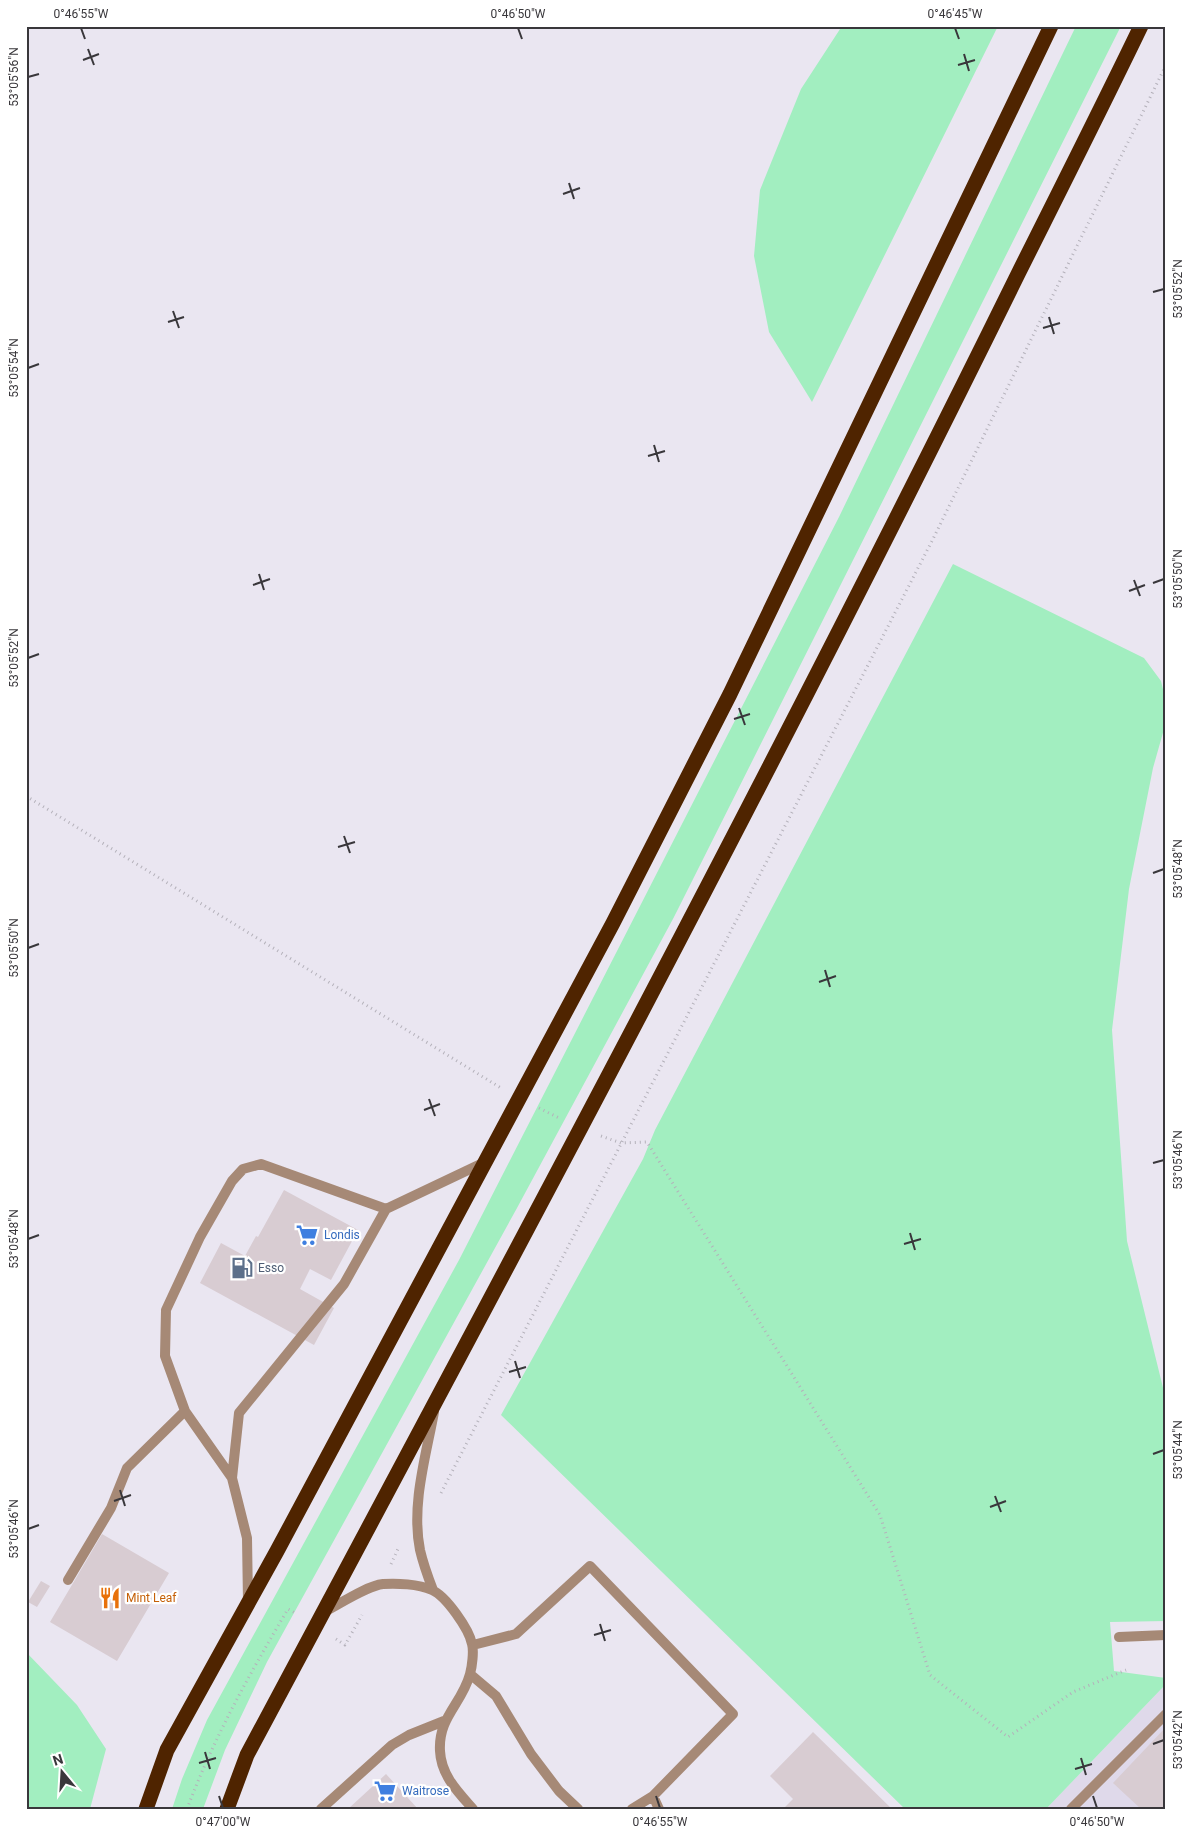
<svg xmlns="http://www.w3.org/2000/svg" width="1192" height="1835" viewBox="0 0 1192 1835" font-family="Roboto,sans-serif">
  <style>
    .built { fill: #dfd9ea }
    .green { fill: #a2eec0 }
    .building { fill: #d8ccd2 }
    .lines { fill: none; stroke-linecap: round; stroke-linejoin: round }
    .path { stroke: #b4b1ba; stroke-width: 3; stroke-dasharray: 1 4; stroke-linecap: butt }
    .lane { stroke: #a68976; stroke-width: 10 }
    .highway { stroke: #4f2400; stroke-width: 15 }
    .ticks { fill: none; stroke: #39373b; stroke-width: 2 }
    .labels { text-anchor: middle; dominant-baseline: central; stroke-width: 4.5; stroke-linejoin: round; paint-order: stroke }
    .shop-label { font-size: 12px; fill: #366cbe; stroke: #fff; text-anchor: start }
    .service-label { font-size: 12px; fill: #4e5e75; stroke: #fff; text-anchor: start }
    .food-label { font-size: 12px; fill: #c56008; stroke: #fff; text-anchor: start }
    .neatline { fill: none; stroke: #39373b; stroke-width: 2 }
    .ticks-label { font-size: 12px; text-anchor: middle; fill: #39373b }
  </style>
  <rect width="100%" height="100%" fill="#eae6f1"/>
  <path class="built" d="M1166 1684V1809H1046Z"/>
  <path class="green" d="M842 26H998L812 402 769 332 754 256 760 190 801 89Z
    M1076 26H1121L674 917 517 1208 267 1662 225 1750 203 1809H172L182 1779 207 1720 459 1260 839 517Z
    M953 564 1144 658 1161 681 1166 702V722L1153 768 1129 889 1112 1030 1127 1241 1166 1400V1621L1110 1622 1114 1671 1166 1678V1684L1046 1809H905L501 1415 643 1159 655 1130Z
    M26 1652 77 1705 106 1749 90 1809H26Z"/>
  <path class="building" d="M284 1190 358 1230 331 1280 310 1269 300 1289 334 1308 314 1345 200 1283 221 1243 245 1256 256 1236 258 1237Z
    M102 1534 169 1573 117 1661 50 1622Z
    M41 1581 50 1586 37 1607 28 1602Z
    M1166 1727V1804L1161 1809H1141L1113 1783Z
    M813 1732 892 1809H783L793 1799 770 1776Z
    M386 1774 418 1809H348Z"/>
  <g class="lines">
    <path class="path" d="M26 796 501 1088
      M539 1108 561 1119
      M601 1136 621 1143 647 1142 880 1515 930 1675 1008 1737 1073 1692 1126 1670
      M441 1493 933 539 1166 65
      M391 1564 398 1549
      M336 1639 345 1645 362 1615
      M187 1809C214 1737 249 1675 288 1609L297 1614"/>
    <path class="lane" d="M232 1478 185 1411 165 1356 166 1310 200 1237 232 1181 243 1169 261 1164 386 1209
      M68 1580 111 1508 127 1468 185 1411
      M433 1590C428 1577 423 1563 420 1550 411 1505 426 1456 434 1412
      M248 1602 247 1538 232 1478 239 1413 344 1284 386 1209 485 1162
      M324 1612C340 1604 366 1586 383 1584 397 1583 418 1584 432 1590 446 1596 469 1629 472 1644 474 1651 472 1667 470 1674 462 1704 438 1717 440 1751 441 1775 458 1792 473 1809
      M1119 1637 1166 1635
      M473 1645 516 1634 590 1566 733 1714 653 1796 632 1809
      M470 1674 496 1696 531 1754 559 1791 578 1809
      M653 1796 659 1809
      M321 1809 392 1745 409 1735 444 1721
      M1071 1809 1166 1714"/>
    <path class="highway" d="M146 1809 167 1750 277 1551 613 923 730 694 1051 26
      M227 1809 247 1755C510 1263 773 772 1019 272 1060 190 1101 109 1141 26"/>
  </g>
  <path class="ticks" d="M81 28 85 39M518 28 522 39M955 28 959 39M88 49 94 65M964 54 969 71M83 60 99 54M958 65 975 60M28 77 39 74M569 183 574 199M563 194 580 188M1153 292 1164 289M173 311 179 328M1049 317 1054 334M168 322 184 317M1043 328 1060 323M28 368 39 364M654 445 659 462M648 456 665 451M259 574 264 590M1134 580 1140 596M1153 583 1164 579M253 585 270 579M1129 591 1145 585M28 658 39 654M739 708 745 725M734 719 750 714M344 836 350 853M338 847 355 842M1153 873 1164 869M28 948 39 944M825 970 830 987M819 982 836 976M429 1099 435 1116M424 1110 440 1104M1153 1163 1164 1160M910 1233 915 1250M28 1239 39 1235M904 1244 921 1239M515 1361 520 1378M509 1372 526 1367M1153 1454 1164 1450M120 1490 125 1506M995 1496 1001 1512M114 1501 131 1495M990 1507 1006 1501M28 1529 39 1525M600 1624 605 1641M594 1635 611 1630M1153 1744 1164 1740M205 1752 210 1769M1081 1758 1086 1775M199 1763 216 1758M1075 1769 1092 1764M219 1796 223 1808M656 1796 660 1808M1093 1796 1097 1808"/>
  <defs>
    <g id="supermarket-bare" transform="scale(1.725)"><path d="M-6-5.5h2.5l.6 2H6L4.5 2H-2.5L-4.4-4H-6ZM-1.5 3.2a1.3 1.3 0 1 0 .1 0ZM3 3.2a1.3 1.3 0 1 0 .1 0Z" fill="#3f7fe0" stroke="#fff" stroke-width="2.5" paint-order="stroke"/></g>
    <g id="fuel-bare" transform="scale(1.725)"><path d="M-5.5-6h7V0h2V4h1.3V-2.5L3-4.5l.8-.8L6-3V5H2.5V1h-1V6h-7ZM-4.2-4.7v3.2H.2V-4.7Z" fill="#5c6f8a" stroke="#fff" stroke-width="2.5" paint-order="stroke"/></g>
    <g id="restaurant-bare" transform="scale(1.725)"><path d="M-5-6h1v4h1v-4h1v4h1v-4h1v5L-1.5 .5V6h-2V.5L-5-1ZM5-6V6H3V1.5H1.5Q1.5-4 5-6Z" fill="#e8710a" stroke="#fff" stroke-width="2.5" paint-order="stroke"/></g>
  </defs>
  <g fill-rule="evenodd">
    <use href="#supermarket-bare" x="307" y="1235"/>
    <use href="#fuel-bare" x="242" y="1268"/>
    <use href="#restaurant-bare" x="110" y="1598"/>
    <use href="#supermarket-bare" x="385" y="1791"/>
  </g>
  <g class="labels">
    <g class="shop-label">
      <text x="324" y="1235">Londis</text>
      <text x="402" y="1791">Waitrose</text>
    </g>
    <g class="service-label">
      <text x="258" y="1268">Esso</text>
    </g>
    <g class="food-label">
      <text x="126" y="1598">Mint Leaf</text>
    </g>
  </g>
  <rect width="1192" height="1835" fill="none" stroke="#ffffff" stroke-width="55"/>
  <g transform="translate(62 1772) rotate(342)" stroke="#ffffff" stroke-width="4" paint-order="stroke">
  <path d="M0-4L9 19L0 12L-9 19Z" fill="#39373b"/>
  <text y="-8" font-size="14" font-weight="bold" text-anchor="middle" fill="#39373b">N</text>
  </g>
  <rect x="28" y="28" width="1136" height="1780" class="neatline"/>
  <g class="ticks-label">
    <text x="81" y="18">0°46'55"W</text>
    <text x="518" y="18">0°46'50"W</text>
    <text x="955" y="18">0°46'45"W</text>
    <text transform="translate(14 77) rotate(-90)" y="4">53°05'56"N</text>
    <text transform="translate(1178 289) rotate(-90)" y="4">53°05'52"N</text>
    <text transform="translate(14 368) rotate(-90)" y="4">53°05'54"N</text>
    <text transform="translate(1178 579) rotate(-90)" y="4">53°05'50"N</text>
    <text transform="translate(14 658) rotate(-90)" y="4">53°05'52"N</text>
    <text transform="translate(1178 869) rotate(-90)" y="4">53°05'48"N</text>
    <text transform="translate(14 948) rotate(-90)" y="4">53°05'50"N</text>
    <text transform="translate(1178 1160) rotate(-90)" y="4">53°05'46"N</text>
    <text transform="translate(14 1239) rotate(-90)" y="4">53°05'48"N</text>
    <text transform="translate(1178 1450) rotate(-90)" y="4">53°05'44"N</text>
    <text transform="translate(14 1529) rotate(-90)" y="4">53°05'46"N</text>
    <text transform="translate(1178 1740) rotate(-90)" y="4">53°05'42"N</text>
    <text x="223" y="1826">0°47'00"W</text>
    <text x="660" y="1826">0°46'55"W</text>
    <text x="1097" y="1826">0°46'50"W</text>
  </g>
</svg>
